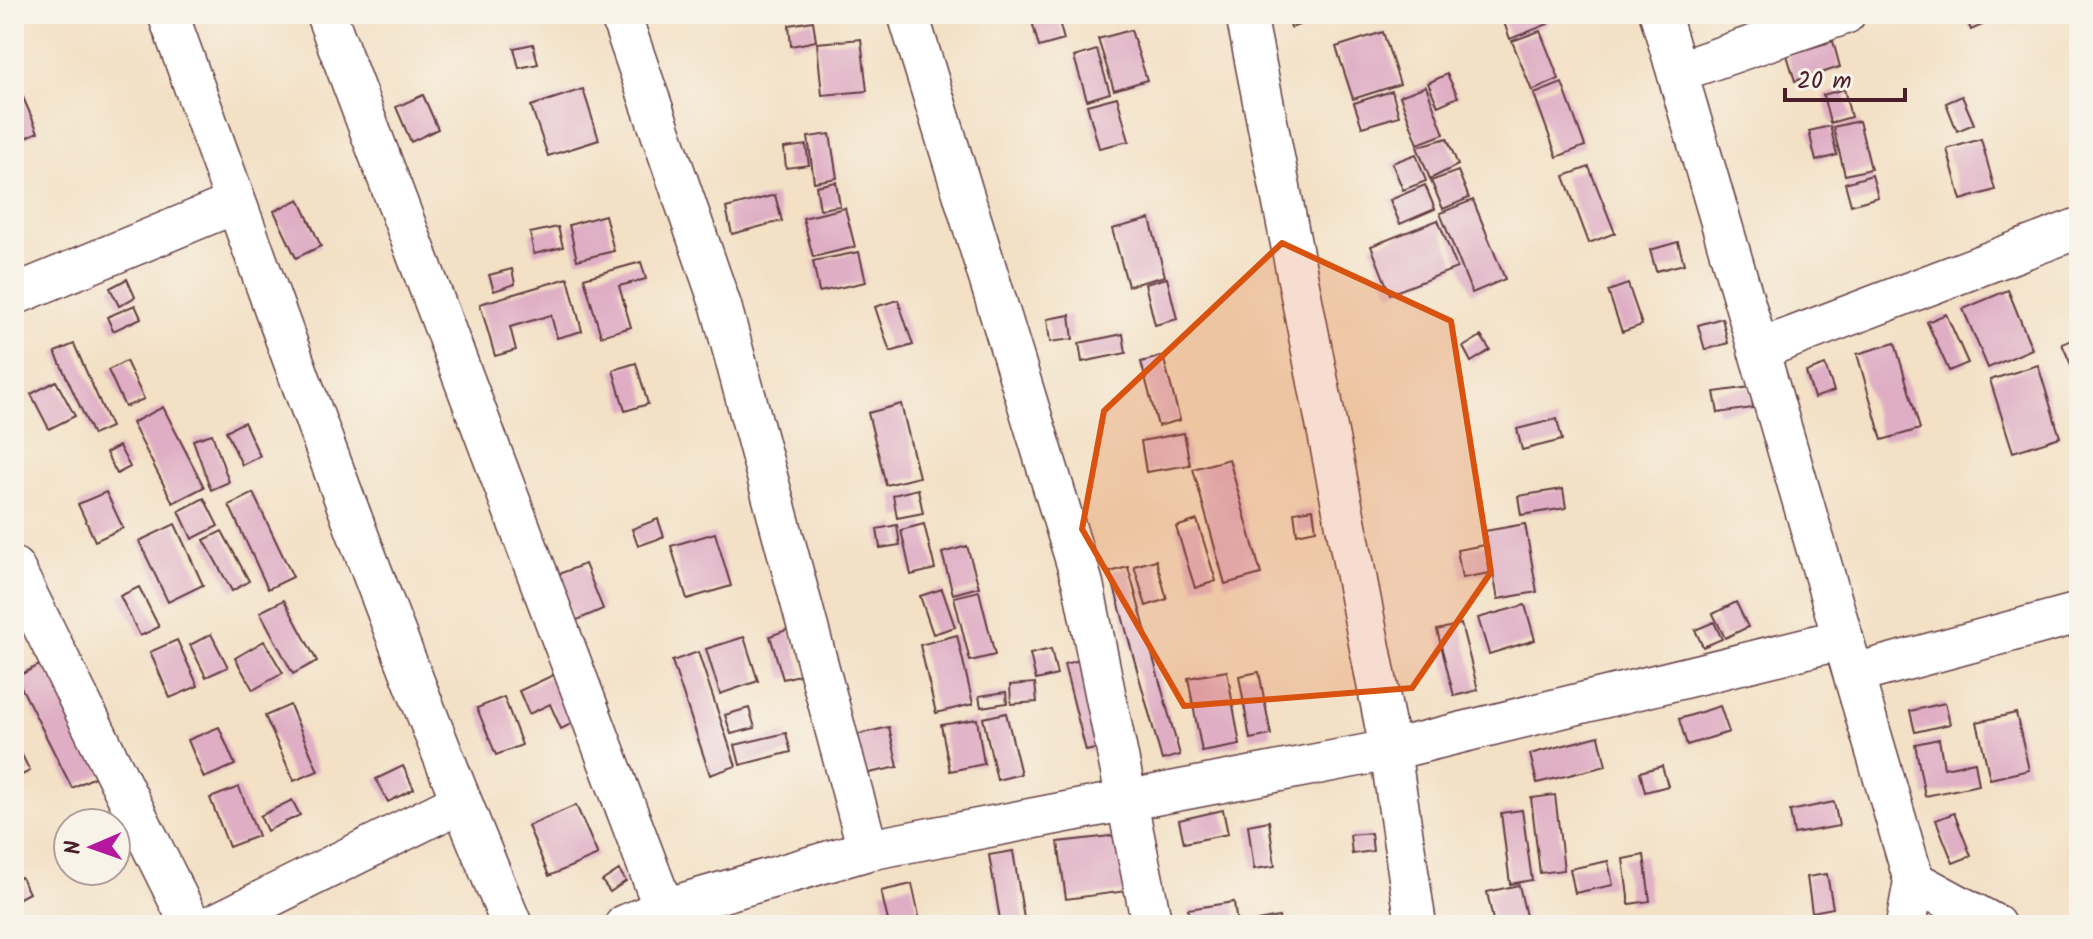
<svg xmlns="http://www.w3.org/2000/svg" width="2093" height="939" viewBox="0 0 2093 939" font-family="Kalam,sans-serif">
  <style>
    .building { fill: #dfaec4 }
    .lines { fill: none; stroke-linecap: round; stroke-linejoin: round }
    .minor-casing { stroke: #633c42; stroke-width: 43 }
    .minor { stroke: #fff; stroke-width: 40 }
    .marked { fill: #d8530f; fill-opacity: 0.2; stroke: #d8530f; stroke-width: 6; stroke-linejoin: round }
  </style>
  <rect width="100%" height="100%" fill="#f7f3e8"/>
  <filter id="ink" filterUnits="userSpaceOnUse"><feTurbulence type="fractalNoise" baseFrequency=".0125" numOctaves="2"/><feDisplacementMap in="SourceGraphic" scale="16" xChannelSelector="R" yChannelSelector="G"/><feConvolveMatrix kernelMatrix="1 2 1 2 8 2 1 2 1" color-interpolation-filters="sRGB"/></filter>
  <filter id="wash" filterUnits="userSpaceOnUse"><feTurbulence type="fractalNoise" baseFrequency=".006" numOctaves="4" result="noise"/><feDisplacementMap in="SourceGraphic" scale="32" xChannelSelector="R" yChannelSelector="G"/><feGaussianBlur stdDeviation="1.8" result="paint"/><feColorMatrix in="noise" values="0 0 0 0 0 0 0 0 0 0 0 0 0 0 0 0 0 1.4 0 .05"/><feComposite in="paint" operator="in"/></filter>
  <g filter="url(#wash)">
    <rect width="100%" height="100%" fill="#f3e0c5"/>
    <g id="blocks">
      <path class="building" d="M1030 14H1057L1064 40 1039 47Z
        M1287 14H1320L1321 17 1291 28Z
        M1501 14H1545L1548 24 1510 39Z
        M1964 14H2007L1971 30Z
        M813 21 816 41 791 46 789 25Z
        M1131 30 1147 80 1114 90 1098 39Z
        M1540 31 1559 79 1532 91 1512 41Z
        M1383 32 1400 84 1353 99 1336 47Z
        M861 39 867 91 822 95 817 43Z
        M1833 41 1840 67 1795 81 1787 55Z
        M533 44 538 64 519 68 514 48Z
        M1097 50 1110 93 1087 100 1074 57Z
        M1447 74 1458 97 1438 106 1428 83Z
        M1562 83 1585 146 1557 157 1534 94Z
        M1426 86 1444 134 1418 144 1400 96Z
        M19 88 38 132 14 143V90Z
        M583 89 599 140 548 156 531 106Z
        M1844 89 1851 117 1830 123 1823 95Z
        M1392 91 1399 116 1362 127 1354 103Z
        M423 95 438 129 411 142 396 107Z
        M1962 96 1974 124 1957 131 1946 103Z
        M1117 97 1129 141 1099 148 1087 105Z
        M1859 121 1871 169 1845 175 1833 127Z
        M1830 126 1837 155 1816 161 1809 131Z
        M830 134 837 178 814 182 808 137Z
        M1447 138 1458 165 1430 179 1417 147Z
        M1981 139 1995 190 1961 200 1947 149Z
        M806 145 809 165 786 168 784 148Z
        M1416 154 1426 181 1403 190 1392 163Z
        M1589 167 1615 233 1589 243 1564 176Z
        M1458 171 1469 198 1443 209 1431 181Z
        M1872 175 1878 197 1851 205 1845 183Z
        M836 182 840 206 820 209 816 186Z
        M1425 185 1435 209 1400 224 1390 200Z
        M775 195 782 221 732 234 726 208Z
        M299 199 321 246 296 258 274 211Z
        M1473 200 1505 279 1472 293 1440 213Z
        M845 208 855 247 813 257 803 218Z
        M605 215 614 251 577 260 569 225Z
        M1150 219 1165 276 1128 286 1112 229Z
        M1438 220 1457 268 1390 294 1371 246Z
        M558 227 563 247 534 254 530 233Z
        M1678 242 1684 264 1656 271 1650 250Z
        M859 252 866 282 819 292 813 261Z
        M641 262 646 279 619 286 631 327 601 336 584 278Z
        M512 269 515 284 494 291 489 275Z
        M568 278 582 331 557 338 551 315 510 327 516 350 495 356 480 304Z
        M1167 278 1177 319 1155 325 1145 284Z
        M127 279 135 297 119 306 110 288Z
        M1628 284 1642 325 1622 332 1608 291Z
        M2008 290 2032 349 1988 368 1963 309Z
        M898 300 913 345 890 352 875 307Z
        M135 305 141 318 113 331 107 317Z
        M1946 314 1968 363 1949 371 1927 322Z
        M1070 315 1073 339 1050 342 1047 319Z
        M1722 318 1728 343 1705 350 1698 325Z
        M1123 334 1126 353 1082 362 1079 343Z
        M1481 336 1490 350 1471 362 1463 347Z
        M2079 337V364L2072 367 2062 344Z
        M1895 343 1920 429 1882 440 1857 354Z
        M74 344 111 427 93 435 55 352Z
        M1163 356 1180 420 1158 426 1141 362Z
        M126 361 144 399 125 407 108 370Z
        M636 363 648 404 625 411 613 370Z
        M1825 365 1834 391 1814 398 1806 372Z
        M2038 365 2060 437 2013 452 1990 380Z
        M56 381 75 416 49 429 31 394Z
        M1751 387 1753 408 1718 413 1714 392Z
        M901 404 919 477 886 485 868 413Z
        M163 407 204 487 173 503 132 423Z
        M1557 419 1562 440 1522 450 1517 429Z
        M244 422 260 456 242 465 226 431Z
        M1184 433 1190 465 1146 472 1141 441Z
        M212 434 229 482 211 490 193 440Z
        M119 446 130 467 117 474 106 453Z
        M1229 459 1261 574 1225 584 1193 469Z
        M918 489 923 513 897 518 893 495Z
        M1563 489 1566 508 1521 515 1518 496Z
        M106 492 123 528 95 541 78 504Z
        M253 493 293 577 268 589 229 505Z
        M204 498 218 526 192 539 179 511Z
        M1313 509 1316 530 1297 534 1294 512Z
        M658 519 664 537 638 546 632 529Z
        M1197 520 1216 581 1195 588 1176 527Z
        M175 524 203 585 168 602 139 541Z
        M924 524 935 569 911 575 901 530Z
        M1525 524 1537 592 1498 599 1485 531Z
        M897 525 900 545 880 548 877 529Z
        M222 531 249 581 232 591 204 540Z
        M715 533 731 586 687 599 671 546Z
        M1485 545 1490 573 1462 578 1457 550Z
        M967 546 979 587 953 594 942 553Z
        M1156 560 1167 599 1146 606 1134 566Z
        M585 564 603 609 575 621 556 575Z
        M1128 567 1180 755 1162 760 1110 572Z
        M139 587 159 627 140 636 120 596Z
        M942 589 955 627 933 634 920 596Z
        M979 591 995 655 970 661 954 597Z
        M284 600 317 661 293 674 260 612Z
        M1736 602 1748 627 1725 638 1713 614Z
        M1525 605 1535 640 1489 654 1478 618Z
        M1714 622 1722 639 1703 647 1695 630Z
        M1461 624 1478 690 1454 696 1437 630Z
        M789 629 803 674 783 679 770 636Z
        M211 634 228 667 206 677 190 645Z
        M957 635 973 704 936 713 920 645Z
        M744 637 758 681 720 694 706 649Z
        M177 640 198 686 170 698 150 652Z
        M264 641 283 673 253 690 235 658Z
        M1051 649 1057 675 1036 680 1030 654Z
        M698 652 736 766 710 775 672 661Z
        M51 659 107 771 72 788 16 677Z
        M1085 659 1108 746 1086 751 1064 664Z
        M564 670 585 717 561 729 550 704 529 714 519 691Z
        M1227 671 1240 745 1202 752 1188 678Z
        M1259 672 1271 735 1250 739 1239 676Z
        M1035 683 1037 702 1011 704 1010 685Z
        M1006 692 1007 703 981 707 979 696Z
        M504 697 522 745 496 755 477 708Z
        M1945 703 1950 724 1915 732 1910 711Z
        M290 705 318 771 294 781 265 716Z
        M1720 706 1729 732 1687 745 1679 719Z
        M749 708 755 728 731 734 725 715Z
        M1006 713 1021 774 997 780 983 718Z
        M2016 713 2029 770 1990 779 1977 722Z
        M977 719 984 764 950 771 941 725Z
        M219 727 235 765 204 778 188 740Z
        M889 727 898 767 864 774 855 735Z
        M786 733 791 752 740 765 735 745Z
        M1599 736 1606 766 1537 783 1530 754Z
        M14 739 30 771 14 779Z
        M1939 739 1944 768 1975 762 1979 785 1925 796 1915 744Z
        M403 766 414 789 388 802 376 779Z
        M1662 766 1668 786 1645 792 1640 772Z
        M239 787 258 836 229 847 210 798Z
        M1555 795 1564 870 1540 873 1531 798Z
        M292 800 300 815 267 831 260 816Z
        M1834 802 1839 826 1794 834 1790 811Z
        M576 805 598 855 549 876 528 826Z
        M1223 810 1228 834 1184 843 1179 820Z
        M1522 810 1532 880 1510 884 1501 813Z
        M1954 813 1971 856 1953 863 1936 820Z
        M1269 821 1275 866 1254 869 1248 825Z
        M1371 833 1373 851 1352 854 1350 835Z
        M1119 835 1127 891 1066 899 1058 842Z
        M1013 851 1025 925H1001L989 855Z
        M1644 855 1650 901 1629 904 1623 859Z
        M1608 861 1613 885 1575 893 1570 869Z
        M619 870 626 881 610 892 602 881Z
        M1827 874 1833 908 1812 912 1807 877Z
        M21 877 29 893 14 901V880Z
        M912 884 921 925H889L881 891Z
        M1519 885 1528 925H1494L1487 892Z
        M1234 902 1237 925H1190L1188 909Z
        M1279 917 1280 925H1257V921Z"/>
    </g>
  </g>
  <g filter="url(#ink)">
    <use href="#blocks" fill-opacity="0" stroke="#633c42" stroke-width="2"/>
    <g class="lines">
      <g class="minor-casing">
        <path id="minor" d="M168 14C278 319 387 626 512 925
          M326 14 664 909
          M620 14 721 306 868 850
          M908 14 1083 584 1152 925
          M1246 14 1390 750 1416 925
          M1660 14 1914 881 1906 925
          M1677 72 1845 14
          M14 295 236 203
          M1758 350 2079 228
          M14 568 191 925
          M1854 674 2079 613
          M1914 881 1995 925
          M213 925 461 802
          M625 925 664 909 868 850 1390 750 1843 639"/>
      </g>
      <use href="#minor" class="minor"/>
    </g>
  </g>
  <path class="marked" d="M1282 243 1451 321 1491 572 1412 688 1184 706 1082 529 1104 411Z"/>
  <rect width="2093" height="939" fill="none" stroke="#f7f3e8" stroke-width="48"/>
  <g transform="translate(92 847) rotate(268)"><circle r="38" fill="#f7f3e8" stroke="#b29e9c" stroke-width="2"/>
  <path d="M0-6L14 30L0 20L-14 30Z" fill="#b5179e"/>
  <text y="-12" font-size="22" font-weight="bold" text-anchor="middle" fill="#4a1f2b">N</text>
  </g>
  <path d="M1785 88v12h120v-12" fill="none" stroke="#4a1f2b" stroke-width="4"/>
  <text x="1797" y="88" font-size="24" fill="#4a1f2b" stroke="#f7f3e8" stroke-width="6" paint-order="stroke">20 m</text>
</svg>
